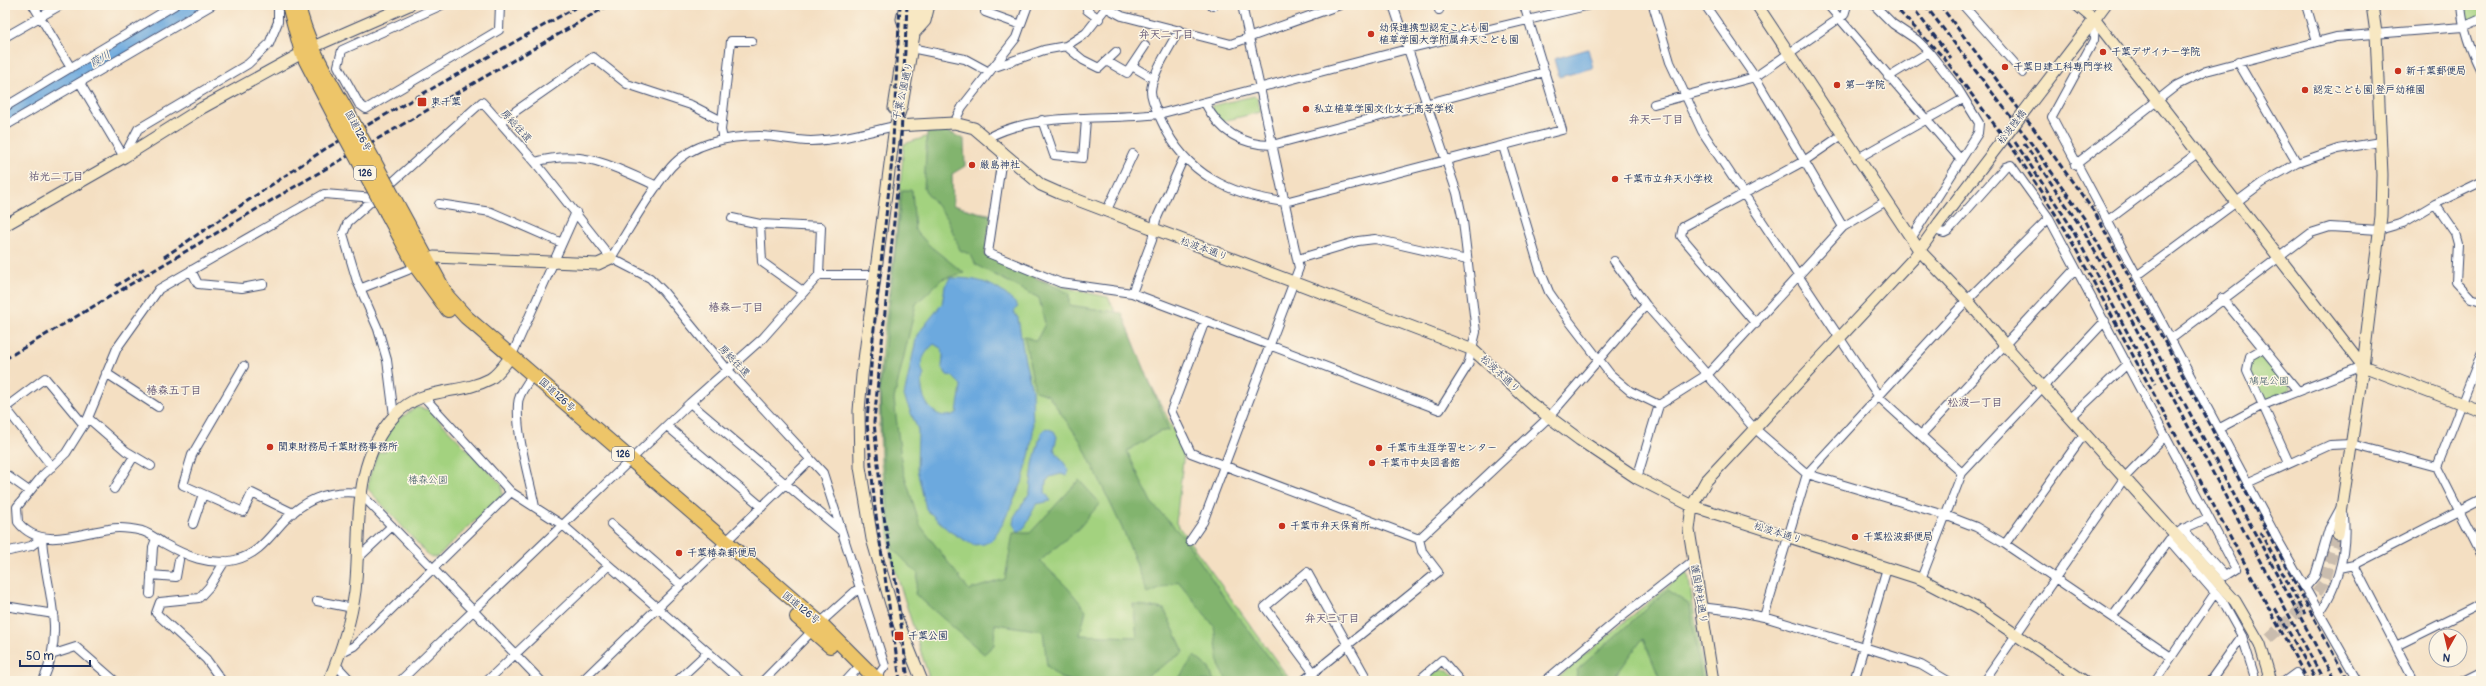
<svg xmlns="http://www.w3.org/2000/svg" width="2486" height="686" viewBox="0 0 2486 686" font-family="Pangolin,'Klee One',sans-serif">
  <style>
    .green { fill: #a3d27f; stroke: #5f806e }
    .forest { fill: #82b46e; stroke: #4e7266 }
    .water { fill: #6ca9de; stroke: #446c9e; fill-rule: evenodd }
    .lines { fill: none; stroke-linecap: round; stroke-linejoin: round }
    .river { stroke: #6ca9de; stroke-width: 17 }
    .secondary-tunnel { stroke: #c9bcae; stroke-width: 11; stroke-dasharray: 11 5.5; stroke-linecap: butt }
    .street-casing { stroke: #3c496d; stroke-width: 10 }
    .secondary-casing { stroke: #3c496d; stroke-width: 13 }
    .highway-casing { stroke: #3c496d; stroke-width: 16 }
    .street { stroke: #fff; stroke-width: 8 }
    .secondary { stroke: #f8e8c3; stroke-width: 11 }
    .highway { stroke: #edc569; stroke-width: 14 }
    .rail { stroke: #1b2f5e; stroke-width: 3; stroke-dasharray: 6 3; stroke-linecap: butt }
    .secondary-bridge-casing { stroke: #3c496d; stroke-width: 13; stroke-linecap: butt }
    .highway-bridge-casing { stroke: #3c496d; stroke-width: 16; stroke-linecap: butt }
    .secondary-bridge { stroke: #f8e8c3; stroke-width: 11 }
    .highway-bridge { stroke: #edc569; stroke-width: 14 }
    .poi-dot { fill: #c8321e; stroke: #fcf5e5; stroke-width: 1.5 }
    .labels { text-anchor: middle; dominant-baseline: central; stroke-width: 3; stroke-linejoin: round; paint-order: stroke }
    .shield { fill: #fcf5e5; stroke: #5e6a86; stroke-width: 1 }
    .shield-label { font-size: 9px; font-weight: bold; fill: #1b2f5e }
    .poi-label { font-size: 10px; font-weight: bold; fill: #1b2f5e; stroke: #fcf5e5; text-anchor: start }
    .street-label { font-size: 10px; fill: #1b2f5e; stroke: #fcf5e5 }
    .park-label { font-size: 10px; fill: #3d5866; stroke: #fcf5e5 }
    .neighbourhood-label { font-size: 11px; font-weight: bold; fill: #655876; stroke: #fcf5e5 }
    .water-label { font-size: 11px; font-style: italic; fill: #335484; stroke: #fcf5e5 }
  </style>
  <rect width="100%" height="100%" fill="#fcf5e5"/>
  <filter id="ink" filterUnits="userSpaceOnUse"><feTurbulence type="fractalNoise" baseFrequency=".025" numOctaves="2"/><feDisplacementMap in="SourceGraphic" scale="8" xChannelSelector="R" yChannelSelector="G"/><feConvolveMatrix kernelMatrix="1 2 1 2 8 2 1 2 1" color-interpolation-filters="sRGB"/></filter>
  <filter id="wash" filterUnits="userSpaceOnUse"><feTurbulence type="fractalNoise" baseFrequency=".012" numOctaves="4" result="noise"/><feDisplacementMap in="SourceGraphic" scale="16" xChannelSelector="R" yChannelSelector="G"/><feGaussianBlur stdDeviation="0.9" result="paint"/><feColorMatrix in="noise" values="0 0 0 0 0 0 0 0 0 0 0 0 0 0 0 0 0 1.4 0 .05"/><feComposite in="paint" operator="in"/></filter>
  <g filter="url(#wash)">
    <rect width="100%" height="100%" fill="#f4dfc2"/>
    <path class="green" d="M2464 5H2481V16L2469 21 2464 16Z
      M1254 96 1257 97 1261 112 1219 122 1211 106Z
      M936 131 954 134 946 178 953 209 990 214 983 257C1027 276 1060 288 1108 297L1184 452 1176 523 1291 681H930L891 556 881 463 879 391 882 347 895 244 904 144 935 134Z
      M2261 353 2266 355 2290 387 2289 391 2269 400 2262 399 2249 372 2251 358Z
      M416 407 429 410 502 485V495L437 557H430L368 489 369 478 378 452H384L387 449 383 443 393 424Z
      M1684 573 1688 574 1705 681H1553Z
      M1438 670H1448L1458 681H1425Z"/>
    <path class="forest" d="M944 130 964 139 965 166 952 174 953 205 991 216 985 255 1069 293V305L1122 313 1169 430 1159 432 1127 451 1151 502 1184 538 1231 607 1287 681H1227L1219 665 1214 626 1178 581 1148 594 1124 532 1081 442 1048 395 1035 391 1024 336 1036 341 1045 324 1039 298 976 265 971 255 960 250 947 218 924 189 927 132Z
      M902 190H912L915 230 930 246 964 273 942 279 916 304 894 399 902 467 920 525 969 590 1005 579 1013 533H1030L1079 480 1100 503 1079 528 1040 561 1067 587 1086 610 1080 635 1137 637 1133 604 1164 609 1184 652 1139 681H1073L1060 678 1047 666 1043 631 995 624 994 645 984 654 915 594 918 574 893 549 883 462 880 390Z
      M1667 590 1690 605 1702 681H1655L1659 677 1643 638 1612 681H1576L1577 670Z
      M1194 656 1209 668 1214 681H1179V678Z"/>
    <path class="water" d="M1588 49 1593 68 1559 77 1554 59Z
      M950 278C981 278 997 284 1018 306L1014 312 1018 318 1025 361 1032 389 1033 432 1030 452 1022 483 1002 525 992 540 984 544 973 545 949 531 926 509 917 469 918 430 904 396 917 335 942 304 945 286ZM934 344 942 349 943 356 942 367 947 375 952 376 961 385C960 396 958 403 957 413 934 426 915 394 924 374 917 364 925 352 934 344Z
      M1046 428 1054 431 1057 437 1054 449 1069 470 1067 476 1061 474 1050 477 1046 482 1045 492 1051 501 1037 504C1029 513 1030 527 1018 532L1013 524 1014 517 1030 492 1033 464 1041 433Z"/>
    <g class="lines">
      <path class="river" d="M5 113 195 5"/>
    </g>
  </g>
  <g filter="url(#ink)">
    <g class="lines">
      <path class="secondary-tunnel" d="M2269 638 2314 597 2323 584 2338 534"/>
      <g class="street-casing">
        <path id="street" d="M33 5 71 68
          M442 5 342 50 338 66 359 104 366 109 499 30 500 5
          M1211 5 1213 6
          M1438 5 1439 10
          M1653 5 1670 62 1702 131 1879 397 1962 473
          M1705 5 1755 77 1843 227
          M1828 5 1961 160
          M1874 5 1893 24 1917 40 1929 52 1958 89 1979 123 1978 133 1912 237
          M1963 5 2023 73
          M2306 5 2317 42
          M2461 5C2463 30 2470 49 2481 71
          M1107 8 1122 16 1231 44 1340 5
          M1087 10 1099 19
          M985 12 1021 25
          M2095 20 2094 40 2052 117 2278 540 2358 681
          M1179 30C1171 46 1152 73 1151 91 1151 101 1158 113 1162 122 1186 175 1231 195 1285 202L1562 130 1524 5
          M5 37 61 5
          M1066 46 1083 60 1099 68 1116 52
          M906 47 965 59 989 72
          M1108 62 1127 73 1145 46
          M2238 62 2297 163
          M1132 66 1154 79
          M992 68 1044 50 1066 46 1086 33 1108 5
          M1888 77 1929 52
          M80 83 124 157
          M1205 103C1219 131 1241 145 1272 145L1545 72
          M1654 104 1755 77 1844 15 1847 5
          M5 107 175 5
          M1042 120 1054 155 1083 158 1086 119
          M500 122 593 57 627 84 691 105 722 121
          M954 123 962 107 1016 38 1028 5
          M5 126 212 5
          M987 138C1037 111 1102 121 1159 114L1415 47 1590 5
          M723 139 721 130 731 41H752
          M1503 146 1540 270 1549 292 1570 322 1610 374 1630 391 1659 405 1708 374 1843 227 1886 201
          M1003 151 988 253 1061 283 1132 293 1440 410 1468 365 1476 332 1463 221 1457 193 1393 5
          M124 156 138 129 248 64 269 44 278 22V5
          M1858 158 1963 99
          M535 162C584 148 614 167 657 186
          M2075 165 2177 85 2206 71 2336 37 2463 27 2481 19
          M385 189 482 102 535 162 611 258 650 278 663 291 727 369 823 473 885 666 874 681
          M376 197 348 222 343 234 357 281 378 329 387 360 394 416
          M375 198 324 194 159 289 117 348 88 418 66 453 43 475 17 507 18 522C40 551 79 533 109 529 118 527 133 529 142 531 149 533 157 539 163 543 186 556 209 566 235 560 259 554 269 537 284 521 305 499 330 489 360 493L541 681
          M439 204 491 212 562 243
          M2435 204 2455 233 2458 244 2456 282 2471 298 2481 301
          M1106 212 1133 154
          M732 218 760 224 762 262 804 292
          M2107 221 2196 154
          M760 224 821 227 819 275
          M1934 230 1944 233 1948 231 2005 167 2011 165 2049 218 2236 569 2225 576 2183 529
          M611 258C630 228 648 194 671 167 692 143 729 136 760 136 777 136 794 141 811 141 840 140 868 132 895 126
          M1298 259 1358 241 1375 239 1467 260
          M1614 261 1646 305 1753 427 1807 474 1945 515 1976 527 2005 544 2171 657
          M191 270 198 284 242 288 263 284
          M2138 275 2262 183 2297 163 2338 149 2380 142
          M362 288 408 270 415 265
          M1132 293 1152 240 1156 220 1184 157
          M2222 298 2298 391
          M1205 321 1171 411 1191 453 1419 539
          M1756 324 1681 236 1683 227 1804 161 1842 135
          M2171 339 2311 233 2330 227 2379 230 2403 223 2435 204 2481 182
          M2264 348 2250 356 2247 370 2289 463
          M512 355 576 212
          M244 366 192 455 183 485 243 512 252 493 293 513
          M106 373 158 407
          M528 382C524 388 518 396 518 404 516 436 529 476 535 507
          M423 396 511 492 564 526 741 681
          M690 403 840 530
          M5 407 52 467
          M5 408 45 378 84 425
          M2071 417 2126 365
          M88 418 126 451 151 466
          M667 426 762 507
          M2220 428 2263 405 2363 366
          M1921 435 2075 269
          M2437 467 2481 354
          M5 474 29 491
          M1637 478 1659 405
          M2247 483 2330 445 2351 444 2437 467 2481 554
          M114 489 134 456
          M193 524 203 494
          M611 524 681 585
          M1419 539 1549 417 1646 305
          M2169 540 2223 602 2242 636 2256 681
          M1190 541 1203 522 1299 268 1242 5
          M2005 544 2085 433
          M5 552 31 546 42 538C45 591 67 626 43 681
          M357 559 392 526
          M2354 565 2414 681
          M2340 568 2354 565 2481 500
          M151 575 176 577 179 560
          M1921 579 1962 473 2105 321
          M2305 588 2315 576 2329 529 2340 509
          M150 594 153 547 156 539
          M317 601 353 608
          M5 606 54 614
          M1700 607 1734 611 1764 617 1864 647 1921 665 1948 681
          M2320 612C2339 584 2347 551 2344 516
          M2113 616 2169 540 2183 529 2208 518
          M1764 617 1807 474 1967 300 2049 218
          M2396 646 2481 604
          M340 653 354 646 511 492
          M51 655 76 647 115 681
          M336 665 351 681
          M1314 673 1265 607 1307 572 1368 681
          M222 681 206 659 156 613 160 602 199 598 209 587 225 561
          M400 681 690 403 763 338 819 275H875
          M487 681 608 566
          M582 681 810 460
          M677 681 708 652
          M763 681 820 623 860 587
          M846 681 856 670
          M1303 681 1438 572 1422 551 1419 539
          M1418 681 1442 660 1460 681
          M1545 681 1615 622 1693 561
          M1854 681 1887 568
          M1984 681 2125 477 2164 437
          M2155 681 2215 593
          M2210 681 2242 636
          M2285 681 2296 673 2301 681
          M2463 681 2481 672"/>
      </g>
      <g class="secondary-casing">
        <path id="secondary" d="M905 5 902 19 906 30
          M919 5 902 105 895 126 862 375 859 411 860 467 872 539 891 604 922 681
          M1757 5 1919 250 1967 300 2004 344 2235 601 2260 644 2271 681
          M2077 5 2095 20 2363 366 2481 411
          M916 31 925 21 929 5
          M2085 32 2105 5
          M894 108 906 30 914 5
          M895 126 954 123 974 128 1041 185 1059 193 1473 350 1533 405 1580 440 1637 478 1692 506 1921 579 1978 609 2084 681
          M5 225 124 157 202 108 313 47 409 5
          M420 262 434 257 598 264 611 258
          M2338 534 2363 366 2381 216 2382 175 2376 33 2372 5
          M329 681C341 652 351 622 355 591 362 530 349 465 395 415 423 385 458 396 490 379 499 374 505 363 512 355
          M1713 681 1689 530 1692 506 1706 481 1914 258 1939 223"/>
      </g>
      <g class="highway-casing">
        <path id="highway" d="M289 5 302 53 343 132
          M298 5C307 48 334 87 355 126
          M398 206 447 296 466 317 820 623 878 681
          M387 213 415 265 448 310
          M797 617 830 646"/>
      </g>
      <use href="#street" class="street"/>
      <use href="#secondary" class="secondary"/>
      <use href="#highway" class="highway"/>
      <path class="rail" d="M907 5 900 161 874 422 882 506 896 584 908 681
        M1893 5 1944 58 2016 153 2065 229 2308 681
        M1911 5 1951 58
        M1925 5 2031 143 2084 218 2335 681
        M1940 5 2040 137 2095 213 2348 681
        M2015 142 2070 225 2155 384
        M2024 143 2085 233 2324 681
        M164 257 325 149 580 5
        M116 286 145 268
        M5 359 277 197 609 5
        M2260 532 2305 614
        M2275 608 2317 681
        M900 681 875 508 867 422 873 338 892 160 900 5"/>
      <g class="secondary-bridge-casing">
        <path id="secondary-bridge" d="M1939 223 2085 32"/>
      </g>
      <g class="highway-bridge-casing">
        <path id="highway-bridge" d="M355 126 398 206
          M343 132 387 213"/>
      </g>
      <use href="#secondary-bridge" class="secondary-bridge"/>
      <use href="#highway-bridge" class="highway-bridge"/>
    </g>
  </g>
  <g class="poi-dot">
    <circle cx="1371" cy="34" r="4"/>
    <circle cx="2103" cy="52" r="4"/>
    <circle cx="2005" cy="67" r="4"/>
    <circle cx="2398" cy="71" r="4"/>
    <circle cx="1837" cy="85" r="4"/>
    <circle cx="2305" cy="90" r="4"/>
    <rect x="417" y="97" width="10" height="10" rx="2"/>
    <circle cx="1306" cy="109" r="4"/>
    <circle cx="972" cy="165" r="4"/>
    <circle cx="1615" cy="179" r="4"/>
    <circle cx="270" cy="447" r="4"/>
    <circle cx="1379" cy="448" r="4"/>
    <circle cx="1372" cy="463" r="4"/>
    <circle cx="1282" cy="526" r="4"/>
    <circle cx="1855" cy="537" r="4"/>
    <circle cx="679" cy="553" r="4"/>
    <rect x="894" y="631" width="10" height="10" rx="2"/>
  </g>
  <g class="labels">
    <g class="shield">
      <rect x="354" y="166" width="22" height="14" rx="3"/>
      <rect x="612" y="447" width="22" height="14" rx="3"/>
    </g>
    <g class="shield-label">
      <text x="365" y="173">126</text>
      <text x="623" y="454">126</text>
    </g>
    <g class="poi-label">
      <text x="1379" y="28">幼保連携型認定こども園<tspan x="1379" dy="12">植草学園大学附属弁天こども園</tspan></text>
      <text x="2111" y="52">千葉デザイナー学院</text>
      <text x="2013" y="67">千葉日建工科専門学校</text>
      <text x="2406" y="71">新千葉郵便局</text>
      <text x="1845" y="85">第一学院</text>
      <text x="2313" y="90">認定こども園 登戸幼稚園</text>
      <text x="431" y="102">東千葉</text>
      <text x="1314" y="109">私立植草学園文化女子高等学校</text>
      <text x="980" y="165">厳島神社</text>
      <text x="1623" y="179">千葉市立弁天小学校</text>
      <text x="278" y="447">関東財務局千葉財務事務所</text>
      <text x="1387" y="448">千葉市生涯学習センター</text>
      <text x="1380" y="463">千葉市中央図書館</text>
      <text x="1290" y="526">千葉市弁天保育所</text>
      <text x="1863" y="537">千葉松波郵便局</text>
      <text x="687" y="553">千葉椿森郵便局</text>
      <text x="908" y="636">千葉公園</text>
    </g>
    <g class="street-label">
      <text transform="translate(903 91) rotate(-77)">千葉公園通り</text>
      <text transform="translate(516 126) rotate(48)">房総往還</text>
      <text transform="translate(2012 127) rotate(-53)">松波陸橋</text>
      <text transform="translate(358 131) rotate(62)">国道126号</text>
      <text transform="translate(1204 249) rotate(20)">松波本通り</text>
      <text transform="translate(734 361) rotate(47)">房総往還</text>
      <text transform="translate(1500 374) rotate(43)">松波本通り</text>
      <text transform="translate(557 395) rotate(42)">国道126号</text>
      <text transform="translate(1778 533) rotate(18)">松波本通り</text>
      <text transform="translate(1699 594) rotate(81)">護国神社通り</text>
      <text transform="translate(801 608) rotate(39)">国道126号</text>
    </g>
    <g class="park-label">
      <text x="2269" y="381">鳩尾公園</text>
      <text x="428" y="480">椿森公園</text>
    </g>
    <g class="neighbourhood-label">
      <text x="1166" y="34">弁天二丁目</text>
      <text x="1656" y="119">弁天一丁目</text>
      <text x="56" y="176">祐光二丁目</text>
      <text x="736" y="307">椿森一丁目</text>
      <text x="174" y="390">椿森五丁目</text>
      <text x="1975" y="402">松波一丁目</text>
      <text x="1332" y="618">弁天三丁目</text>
    </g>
    <g class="water-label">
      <text transform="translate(100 59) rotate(-30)">葭川</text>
    </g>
  </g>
  <rect width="2486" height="686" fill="none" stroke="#fcf5e5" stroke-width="20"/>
  <g transform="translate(2448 648) rotate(188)"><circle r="19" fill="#fcf5e5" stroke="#a2a6af"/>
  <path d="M0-3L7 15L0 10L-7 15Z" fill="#c8321e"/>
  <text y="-6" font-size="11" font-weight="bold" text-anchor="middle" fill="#1b2f5e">N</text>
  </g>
  <path d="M20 660v6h70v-6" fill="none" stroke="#1b2f5e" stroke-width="2"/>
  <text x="26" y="660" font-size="12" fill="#1b2f5e" stroke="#fcf5e5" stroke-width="3" paint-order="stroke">50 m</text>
</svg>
